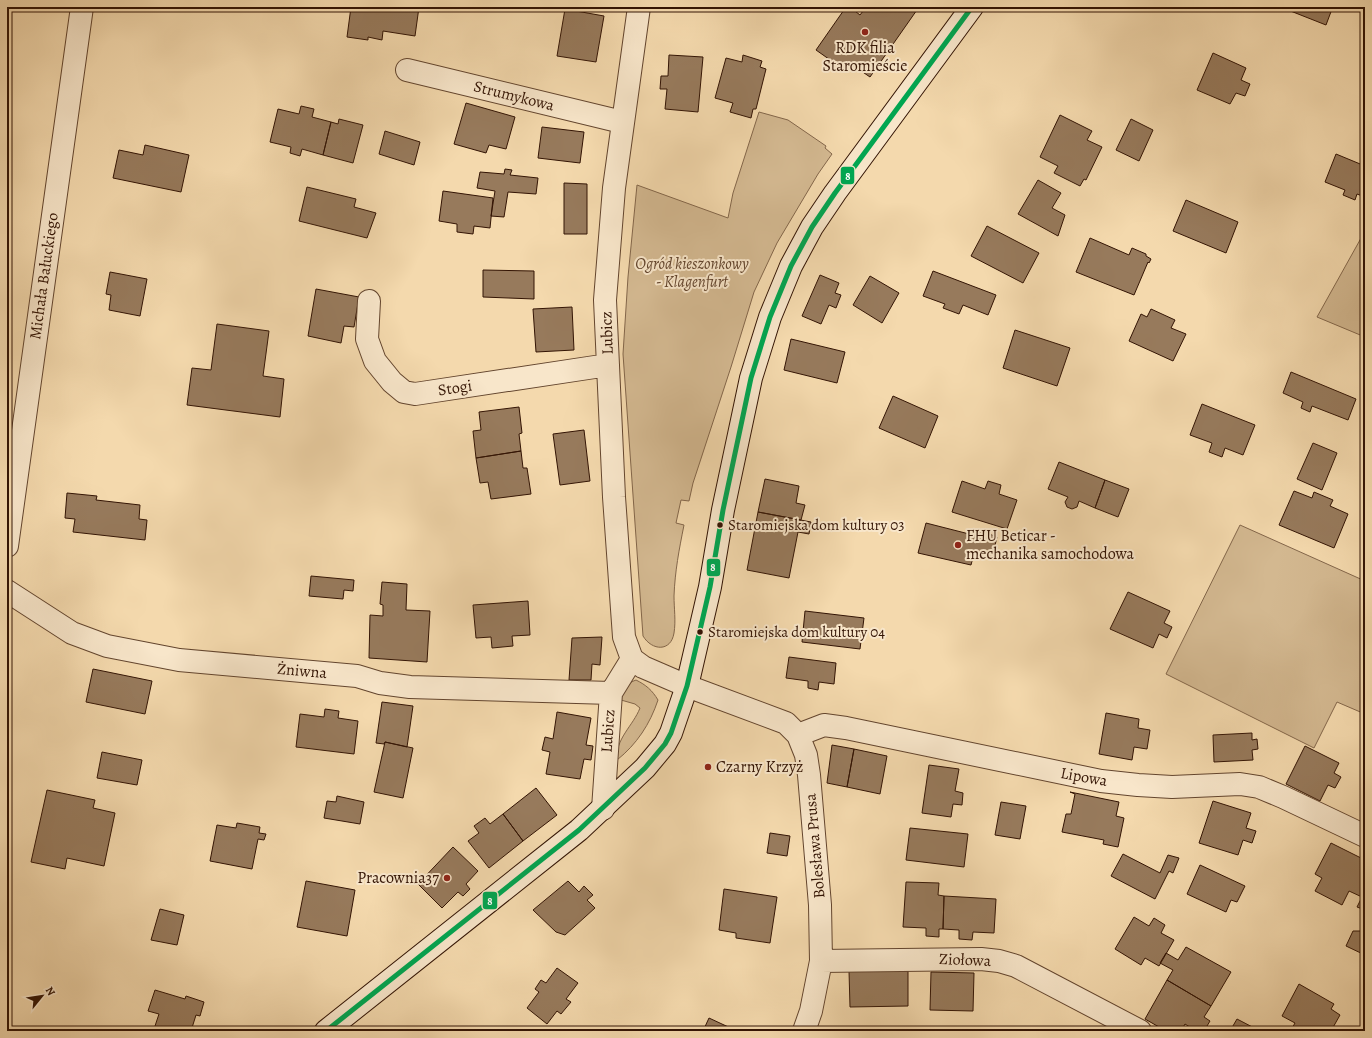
<svg xmlns="http://www.w3.org/2000/svg" width="1372" height="1038" viewBox="0 0 1372 1038" font-family="Alegreya,serif">
  <style>
    .green { fill: #d3b890; stroke: #83664a }
    .building { fill: #977a5c; stroke: #331404 }
    .lines { fill: none; stroke-linecap: round; stroke-linejoin: round }
    .street-casing { stroke: #63452e; stroke-width: 24 }
    .secondary-casing { stroke: #331404; stroke-width: 24 }
    .street { stroke: #f8e6ca; stroke-width: 22 }
    .secondary { stroke: #f8e6ca; stroke-width: 22 }
    .bus-1-casing { stroke: #f8e6ca; stroke-width: 8 }
    .bus-1 { stroke: #00a651; stroke-width: 5 }
    .poi-dot { fill: #8f2418; stroke: #f8e6ca; stroke-width: 1.5 }
    .bus-dot { fill: #331404; stroke: #f8e6ca; stroke-width: 1.5 }
    .labels { text-anchor: middle; dominant-baseline: central; stroke-width: 4; stroke-linejoin: round; paint-order: stroke }
    .bus-label { font-size: 15px; fill: #331404; stroke: #f8e6ca; text-anchor: start }
    .poi-label { font-size: 16px; fill: #331404; stroke: #f8e6ca; text-anchor: start }
    .street-label { font-size: 16px; fill: #331404; stroke: #f8e6ca }
    .park-label { font-size: 16px; font-style: italic; fill: #63452e; stroke: #f8e6ca }
    .line-badge { stroke: #f8e6ca; stroke-width: 1.5 }
    .badge-label { font-size: 11px; text-anchor: middle; font-weight: bold; fill: #fff }
  </style>
  <rect width="100%" height="100%" fill="#f4d9ad"/>
  <filter id="stains"><feTurbulence type="fractalNoise" baseFrequency=".005" numOctaves="4"/><feColorMatrix values="0 0 0 0 .2 0 0 0 0 .09 0 0 0 0 .02 0 0 0 .5 -.17"/></filter>
  <radialGradient id="worn" r=".72"><stop offset=".6" stop-color="#630" stop-opacity="0"/><stop offset="1" stop-color="#630" stop-opacity=".3"/></radialGradient>
  <path class="green" d="M759 112 788 120 826 146 825 148 832 154 818 174 777 243 754 292 731 367 693 483 689 501 681 500 676 523 684 525C679 550 675 571 674 596 674 608 676 621 674 633 671 652 652 651 643 636L623 354 628 277 637 185 728 218 733 193Z
    M1365 231V337L1317 317Z
    M1240 525 1365 581V714L1337 702 1314 748 1166 674Z
    M636 680C646 685 652 690 658 700 650 724 637 744 617 760 615 739 633 726 640 708L635 704 621 700 620 698C624 689 627 683 636 680Z"/>
  <path class="building" d="M351 7H419L415 36 383 31 382 40 368 37V40L347 37Z
    M846 7H850L860 15 866 7H919L870 77 848 62 843 69 816 50Z
    M1289 7H1339L1338 11 1332 9 1326 25 1288 10Z
    M565 9 604 16 596 62 557 56Z
    M1213 53 1246 68 1241 80 1250 84 1245 96 1236 93 1230 104 1197 90Z
    M669 55 703 57 698 112 665 109 667 89H660L661 76H668Z
    M743 55 762 61 760 67 766 69 756 109H753L751 118 730 112 733 103 715 98 726 58 742 62Z
    M7 89 11 90 7 113Z
    M466 103 515 117 506 149 489 145 486 153 454 144Z
    M301 106 314 109 312 117 331 122 323 155 302 149 300 156 290 153 291 147 270 142 278 109 299 114Z
    M1060 115 1092 131 1087 140 1102 147 1086 180 1084 179 1080 186 1054 173 1058 166 1040 157Z
    M339 119 363 125 353 163 323 155 331 122 338 124Z
    M1131 119 1153 130 1139 161 1116 150Z
    M542 127 584 132 580 163 538 158Z
    M385 131 420 142 414 165 379 154Z
    M145 145 189 155 181 192 113 178 119 150 143 155Z
    M1336 154 1365 166V197L1357 194 1355 200 1343 195 1345 190 1325 182Z
    M505 169 512 170 510 175 538 178 536 194 508 192 504 217 491 216 495 191 477 188 480 172 504 174Z
    M1038 180 1061 193 1052 208 1065 215 1058 236 1018 214Z
    M564 183 587 184V234H564Z
    M307 187 356 199 354 207 376 213 367 238 299 221Z
    M443 191 493 198 490 228 474 226 473 234 457 232V224L439 221Z
    M1186 200 1238 222 1226 253 1173 231Z
    M987 226 1039 253 1023 283 971 256Z
    M1090 238 1129 255 1132 248 1146 254V256L1151 259 1149 263 1148 262 1134 295 1076 272Z
    M483 270 534 271V299L483 297Z
    M933 271 996 295 988 315 963 305 959 314 943 308 945 304 923 296Z
    M110 272 147 279 140 316 109 310 111 295 106 294Z
    M820 275 839 283 835 293 841 295 836 308 829 305 821 324 802 316Z
    M870 276 899 293 882 323 853 305Z
    M316 289 359 297 354 327 344 326 341 343 308 336Z
    M572 307 574 350 536 352 533 309Z
    M1151 309 1175 320 1171 328 1186 334 1173 361 1129 341 1141 314 1147 317Z
    M217 324 269 331 263 376 284 379 280 417 187 405 192 368 211 370Z
    M1015 330 1070 348 1057 386 1003 368Z
    M791 339 845 352 837 383 784 370Z
    M1291 372 1356 399 1348 420 1312 406 1310 412 1301 408 1303 402 1283 393Z
    M893 396 938 416 925 448 879 428Z
    M1202 404 1255 425 1243 455 1225 448 1222 457 1209 452 1212 443 1190 435Z
    M519 407 522 433 519 434 521 451 476 458 473 431 481 430 479 412Z
    M584 430 590 481 560 485 553 434Z
    M1313 443 1337 453 1322 490 1297 479Z
    M521 451 523 468H527L531 494 491 499 488 482 480 483 476 458Z
    M1059 462 1105 480 1095 508 1079 501 1077 507 1072 509 1067 507 1065 502 1068 497 1048 489Z
    M765 479 799 486 796 503 805 505 801 520 758 512Z
    M1105 480 1129 489 1118 517 1095 508Z
    M962 481 985 489 988 481 1001 485 999 494 1017 500 1007 529 952 512Z
    M1294 491 1312 498 1314 492 1333 500 1330 506 1348 514 1334 548 1279 525Z
    M67 493 97 496 96 500 140 505 139 519 147 520 145 540 73 532 75 519 65 518Z
    M758 512 811 522 809 534 798 532 789 578 747 570Z
    M926 523 977 536 979 530 997 537 992 558 974 553 971 565 918 553Z
    M311 576 354 580 353 591 344 590 343 599 309 596Z
    M382 582 407 584 406 610 430 611 427 662 369 658 370 615 383 616V605L380 604Z
    M1128 592 1170 611 1164 623 1172 627 1167 638 1159 634 1153 648 1110 629Z
    M528 601 530 635 512 636 513 646 492 648 491 637 476 638 473 605Z
    M805 611 864 618 860 649 802 642Z
    M602 637 600 665 592 664 591 680H569L572 638Z
    M789 657 836 663 834 684 819 682 818 690 808 688V681L786 678Z
    M93 669 152 681 145 714 86 702Z
    M382 702 413 706 407 747 385 742 384 744 376 743Z
    M325 709 339 711 338 718 358 721 354 754 296 747 300 714 324 717Z
    M557 712 591 718 586 745 593 746 591 760 584 759 580 779 546 774 550 752 542 750 545 737 553 739Z
    M1106 713 1139 719 1138 728 1150 730 1147 749 1134 747 1132 760 1099 754Z
    M1252 733V740L1257 739 1258 749 1252 750 1253 760 1214 762 1213 735Z
    M385 742 413 748 403 798 374 792Z
    M832 745 854 749 847 787 827 783Z
    M1305 746 1339 763 1334 773 1341 777 1335 788 1328 785 1320 801 1286 784Z
    M854 749 887 756 880 794 847 787Z
    M102 752 142 760 137 785 97 778Z
    M929 765 959 769 955 791 963 793 962 805 953 804 951 817 922 813Z
    M536 788 557 815 523 841 503 814Z
    M47 790 95 800 93 808 115 813 104 866 67 858 65 869 31 862Z
    M1070 792 1119 802 1116 816 1124 818 1118 847 1103 844 1104 840 1062 832 1066 814H1071L1075 794Z
    M337 796 364 802 360 824 324 818 327 801 336 802Z
    M1213 801 1251 813 1246 828 1256 831 1252 843 1243 840 1238 855 1199 843Z
    M1001 802 1026 806 1020 839 995 835Z
    M503 814 523 841 489 868 468 841 479 833 474 826 485 818 490 824Z
    M237 823 260 827 259 833 266 834 264 840 258 839 252 869 210 861 217 825 236 828Z
    M910 828 968 834 964 867 906 860Z
    M770 833 790 836 787 856 767 853Z
    M1331 843 1365 860V910L1357 907 1362 897 1349 891 1342 905 1315 891 1322 878 1315 874Z
    M453 847 478 871 466 884 470 889 463 896 458 892 442 908 418 884Z
    M1123 854 1160 873 1168 855 1179 858 1173 873 1169 871 1155 899 1111 876Z
    M1200 865 1245 886 1237 902 1231 900 1226 912 1187 894Z
    M306 881 355 890 347 936 297 927Z
    M568 881 579 892 584 886 593 895 587 900 595 908 565 935 556 932 533 910Z
    M906 882 939 883 938 895 944 896 943 929H939V937L926 936V928L903 927Z
    M724 889 777 897 770 943 736 938V933L719 930Z
    M944 896 996 899 994 933 973 932 972 940 959 939V930L943 929Z
    M160 909 184 915 177 945 151 940Z
    M1134 917 1149 926 1154 918 1165 925 1161 933 1174 940 1159 966 1145 958 1141 965 1115 949Z
    M1353 931H1365V955L1346 946Z
    M1186 947 1231 972 1211 1006 1167 980 1173 970 1160 963 1166 953 1178 960Z
    M557 968 578 983 566 999 571 1002 561 1014 557 1011 547 1024 527 1008 539 992 535 989 541 980 546 983Z
    M849 971H908V1006L850 1007Z
    M931 972 974 973 973 1011 930 1010Z
    M1167 980 1211 1006 1204 1017 1210 1021 1204 1031H1196L1185 1024 1181 1031H1166L1145 1019Z
    M1299 984 1334 1004 1331 1009 1340 1015 1331 1031 1291 1030 1295 1023 1282 1016Z
    M155 990 185 999 186 996 204 1002 200 1016 196 1015 191 1031H160L154 1029 159 1014 148 1011Z
    M709 1018 737 1031H703Z
    M1237 1019 1260 1031H1230Z"/>
  <g class="lines">
    <g class="street-casing">
      <path id="street" d="M639 7 614 188 605 300 614 497 624 637 632 659 643 667 687 686 786 723 798 735 806 755 809 775 820 905 821 961 811 1011 804 1031
        M407 70 622 122
        M369 301 367 339 375 361 392 382 404 392 415 394 608 365
        M7 546 82 7
        M7 591 72 633 107 646 179 660 357 676 380 683 410 687 611 693
        M798 735 824 725 846 728 1101 781 1138 785 1172 787 1240 784 1259 787 1283 797 1365 836
        M603 809 611 693 632 659
        M821 961 981 959 999 961 1016 966 1140 1031"/>
    </g>
    <g class="secondary-casing">
      <path id="secondary" d="M326 1031 579 830 645 768 665 744 671 733 687 686 710 587 723 510 751 378 770 317 791 266 812 227 835 193 972 7"/>
    </g>
    <use href="#street" class="street"/>
    <use href="#secondary" class="secondary"/>
    <g class="bus-1-casing">
      <path id="bus-1" d="M326 1031 579 830 645 768 665 744 671 733 687 686 710 587 723 510 751 378 770 317 791 266 812 227 835 193 972 7"/>
    </g>
    <use href="#bus-1" class="bus-1"/>
  </g>
  <g class="poi-dot">
    <circle cx="865" cy="32" r="4"/>
    <circle cx="958" cy="545" r="4"/>
    <circle cx="708" cy="767" r="4"/>
    <circle cx="447" cy="878" r="4"/>
  </g>
  <g class="bus-dot">
    <circle cx="720" cy="525" r="3.5"/>
    <circle cx="700" cy="632" r="3.5"/>
  </g>
  <g class="labels">
    <g class="bus-label">
      <text x="728" y="525">Staromiejska dom kultury 03</text>
      <text x="708" y="632">Staromiejska dom kultury 04</text>
    </g>
    <g class="poi-label">
      <text x="865" y="48" text-anchor="middle">RDK filia<tspan x="865" dy="18">Staromieście</tspan></text>
      <text x="966" y="536">FHU Beticar -<tspan x="966" dy="18">mechanika samochodowa</tspan></text>
      <text x="716" y="767">Czarny Krzyż</text>
      <text x="439" y="878" text-anchor="end">Pracownia37</text>
    </g>
    <g class="street-label">
      <text transform="translate(514 96) rotate(14)">Strumykowa</text>
      <text transform="translate(44 276) rotate(-82)">Michała Bałuckiego</text>
      <text transform="translate(607 333) rotate(-92)">Lubicz</text>
      <text transform="translate(455 388) rotate(-9)">Stogi</text>
      <text transform="translate(302 671) rotate(5)">Żniwna</text>
      <text transform="translate(608 731) rotate(-86)">Lubicz</text>
      <text transform="translate(1084 777) rotate(10)">Lipowa</text>
      <text transform="translate(815 846) rotate(-95)">Bolesława Prusa</text>
      <text transform="translate(965 960) rotate(2)">Ziołowa</text>
    </g>
    <g class="park-label">
      <text x="692" y="264">Ogród kieszonkowy<tspan x="692" dy="18">- Klagenfurt</tspan></text>
    </g>
  </g>
  <g class="line-badge">
    <rect x="840" y="166" width="15" height="19" rx="4" fill="#00a651"/>
    <rect x="706" y="558" width="15" height="19" rx="4" fill="#00a651"/>
    <rect x="482" y="891" width="16" height="19" rx="4" fill="#00a651"/>
  </g>
  <g class="badge-label">
    <text x="848" y="180">8</text>
    <text x="713" y="571">8</text>
    <text x="490" y="905">8</text>
  </g>
  <rect width="1372" height="1038" fill="none" stroke="#f4d9ad" stroke-width="24"/>
  <rect x="8" y="8" width="1356" height="1022" fill="none" stroke="#331404" stroke-width="2"/>
  <rect x="12" y="12" width="1348" height="1014" fill="none" stroke="#331404"/>
  <g transform="translate(42 996) rotate(60)" stroke="#f8e6ca" stroke-width="3" paint-order="stroke">
  <path d="M0-3L7 15L0 10L-7 15Z" fill="#331404"/>
  <text y="-6" font-size="11" font-weight="bold" text-anchor="middle" fill="#331404">N</text>
  </g>
  <rect width="100%" height="100%" filter="url(#stains)"/>
  <rect width="100%" height="100%" fill="url(#worn)"/>
</svg>
